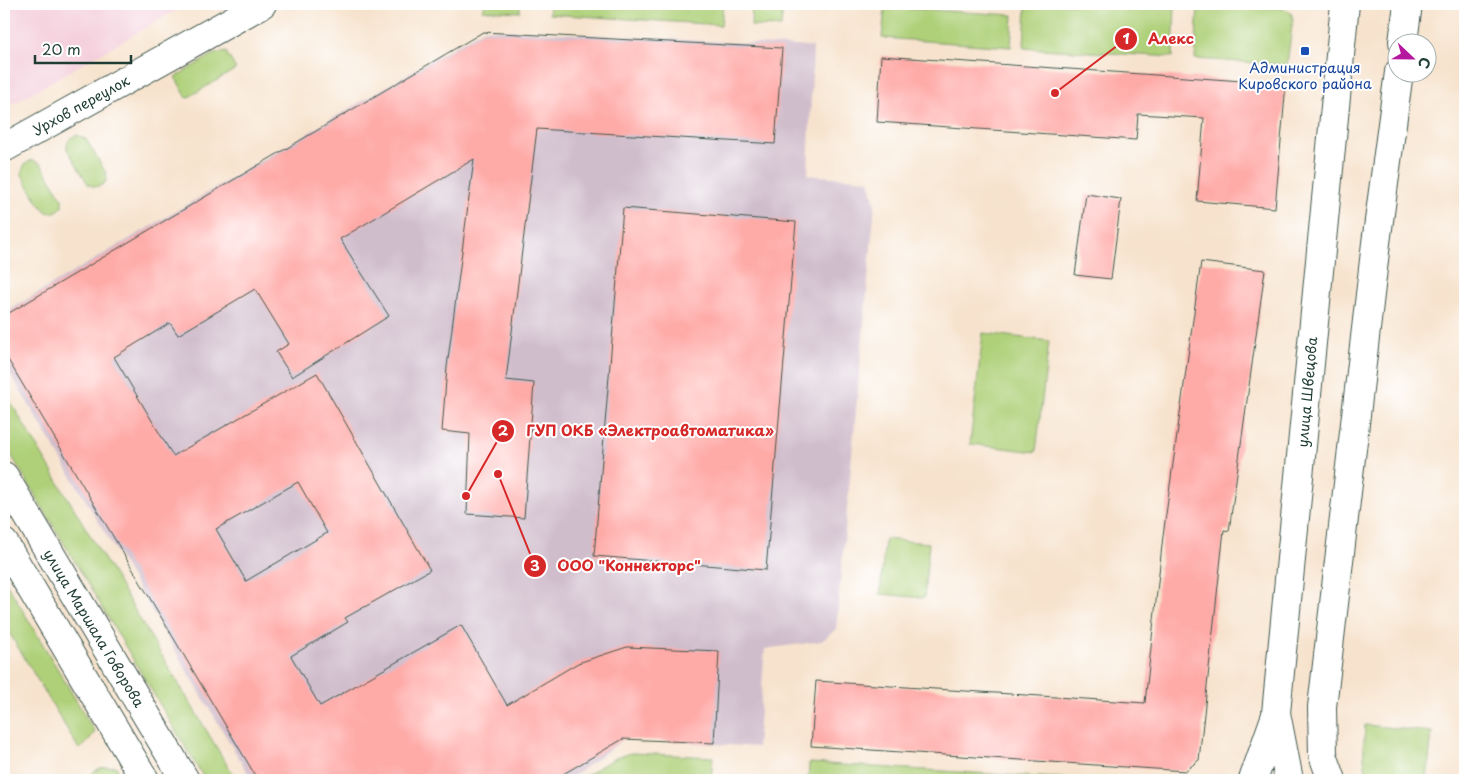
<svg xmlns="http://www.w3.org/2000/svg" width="1469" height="784" viewBox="0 0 1469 784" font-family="'Playpen Sans',sans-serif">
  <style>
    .built { fill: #f4cfdc }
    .industrial { fill: #d0bdcc }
    .green { fill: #afd079; stroke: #678656 }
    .building { fill: #feaaa7; fill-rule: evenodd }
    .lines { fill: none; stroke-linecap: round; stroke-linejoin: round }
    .minor-casing { stroke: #3f564b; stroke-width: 30 }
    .major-casing { stroke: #3f564b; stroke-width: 30 }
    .minor { stroke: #fff; stroke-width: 28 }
    .major { stroke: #fff; stroke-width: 28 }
    .transit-dot { fill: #1a4fb4; stroke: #fff; stroke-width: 2 }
    .labels { text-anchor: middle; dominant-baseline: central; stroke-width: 4; stroke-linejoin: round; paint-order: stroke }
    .transit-label { font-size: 14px; fill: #164399; stroke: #fff }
    .street-label { font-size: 14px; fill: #1f3d34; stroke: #fff }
    .leader { fill: none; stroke: #d62828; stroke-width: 2 }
    .callout-dot { fill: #d62828; stroke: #fff; stroke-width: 2 }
    .mark-label { font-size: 15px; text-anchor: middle; font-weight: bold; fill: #fff }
    .callout-label { font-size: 15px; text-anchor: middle; font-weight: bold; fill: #d62828; stroke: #fff; stroke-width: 4; stroke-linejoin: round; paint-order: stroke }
  </style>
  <rect width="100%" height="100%" fill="#fff"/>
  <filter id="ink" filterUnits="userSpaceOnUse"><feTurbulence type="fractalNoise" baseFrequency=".02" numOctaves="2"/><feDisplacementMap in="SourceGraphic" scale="10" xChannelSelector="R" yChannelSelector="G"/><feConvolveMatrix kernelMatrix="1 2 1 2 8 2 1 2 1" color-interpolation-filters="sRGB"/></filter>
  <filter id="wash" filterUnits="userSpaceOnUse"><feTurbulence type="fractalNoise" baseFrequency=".0096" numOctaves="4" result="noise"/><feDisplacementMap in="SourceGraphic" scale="20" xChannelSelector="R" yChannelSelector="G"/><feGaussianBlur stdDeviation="1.12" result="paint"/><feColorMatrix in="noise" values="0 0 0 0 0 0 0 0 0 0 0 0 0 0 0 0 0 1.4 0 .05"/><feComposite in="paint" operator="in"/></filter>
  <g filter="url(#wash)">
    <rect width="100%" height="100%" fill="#f7e3cd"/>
    <path class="built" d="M4 4H187L4 109Z"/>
    <path class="industrial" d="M484 29 813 47 808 175 869 180 875 204 836 629 822 641 765 649 757 747 625 738 568 780H252L4 363V313Z"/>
    <path class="green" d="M485 4H520V12L482 10Z
      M550 4H723L721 25 549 14Z
      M752 4H783L781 27 751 26Z
      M1026 4H1174L1175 5 1173 57 1024 48Z
      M1198 4H1228L1282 8 1290 11 1293 18 1287 65 1195 59Z
      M885 7 1013 15 1011 47 882 38Z
      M226 52 236 69 187 98 175 77 214 54Z
      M77 135 86 139 106 173V182C100 187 95 188 88 184L67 149C66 142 70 137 77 135Z
      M33 160 41 164 62 198V207C58 211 53 214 47 212 41 209 26 182 22 175 22 167 25 162 33 160Z
      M983 333 1049 341 1036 452 970 444Z
      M4 391 236 780H205L4 443Z
      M885 539 929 543 924 598 880 594Z
      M4 579 95 732 85 745 79 749 4 624Z
      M1365 725 1432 732 1427 780H1370C1361 762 1364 745 1365 725Z
      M632 753 713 757 711 780H579C595 770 613 756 632 753Z
      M809 763H810L1090 780H808Z
      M116 766 124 780H96L92 773 100 768Z"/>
    <g id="blocks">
      <path class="building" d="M483 32 782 48 775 144 537 129 506 380 534 383 524 518 467 514 470 434 442 431 447 367 474 159 340 239 389 316 292 377 276 352 289 344 255 289 178 335 170 323 114 357 173 456 317 373 430 570 345 618 348 622 291 656 320 706 461 625 507 705 578 663 627 647 719 651 714 743 623 739 553 780H258L4 353V316ZM298 482 327 533 246 581 216 529Z
        M881 56 1286 84 1275 208 1197 201 1204 118 1138 114 1136 140 877 122Z
        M1086 194 1121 199 1111 279 1075 275Z
        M623 208 796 222 766 570 594 556Z
        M1201 262 1265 270 1229 531 1224 530 1199 760 1185 771 811 746 816 681 1145 703 1163 536Z"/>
    </g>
  </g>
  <g filter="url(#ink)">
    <use href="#blocks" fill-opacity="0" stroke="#3f564b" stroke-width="1"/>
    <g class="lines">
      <g class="minor-casing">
        <path id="minor" d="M1403 42 1408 4
          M4 148 262 4
          M4 476 185 780
          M1253 780 1276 715
          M1289 780 1276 713 1345 4
          M1332 780 1323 755 1322 707 1376 243 1399 72"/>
      </g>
      <g class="major-casing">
        <path id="major" d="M4 543 145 780"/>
      </g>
      <use href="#minor" class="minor"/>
      <use href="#major" class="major"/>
    </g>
  </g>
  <rect class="transit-dot" x="1300" y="46" width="10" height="10" rx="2.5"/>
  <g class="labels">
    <g class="transit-label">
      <text x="1305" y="67">Администрация<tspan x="1305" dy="16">Кировского района</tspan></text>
    </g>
    <g class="street-label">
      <text transform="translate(81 105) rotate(-29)">Урхов переулок</text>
      <text transform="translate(1307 392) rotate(-85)">улица Швецова</text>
      <text transform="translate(94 628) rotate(59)">улица Маршала Говорова</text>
    </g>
  </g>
  <path class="leader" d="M1055 93L1126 39M466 496L503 431M498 474L535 566"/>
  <g class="callout-dot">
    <circle cx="1055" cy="93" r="5"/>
    <circle cx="466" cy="496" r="5"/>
    <circle cx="498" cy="474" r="5"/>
    <circle cx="1126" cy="39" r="12"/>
    <circle cx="503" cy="431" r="12"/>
    <circle cx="535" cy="566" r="12"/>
  </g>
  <g class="mark-label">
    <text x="1126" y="44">1</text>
    <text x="503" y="436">2</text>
    <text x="535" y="571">3</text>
  </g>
  <g class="callout-label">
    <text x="1171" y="44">Алекс</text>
    <text x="650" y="436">ГУП ОКБ «Электроавтоматика»</text>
    <text x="629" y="571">ООО "Коннекторс"</text>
  </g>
  <rect width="1469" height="784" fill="none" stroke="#fff" stroke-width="20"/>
  <g transform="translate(1412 58) rotate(112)"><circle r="24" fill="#ffffff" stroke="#a5b1ae"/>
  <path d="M0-4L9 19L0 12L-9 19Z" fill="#b5179e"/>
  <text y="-8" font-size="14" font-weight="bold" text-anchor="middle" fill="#1f3d34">С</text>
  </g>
  <path d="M35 55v8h96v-8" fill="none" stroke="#1f3d34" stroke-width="2.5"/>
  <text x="42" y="55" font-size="15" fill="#1f3d34" stroke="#ffffff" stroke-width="4" paint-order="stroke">20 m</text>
</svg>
